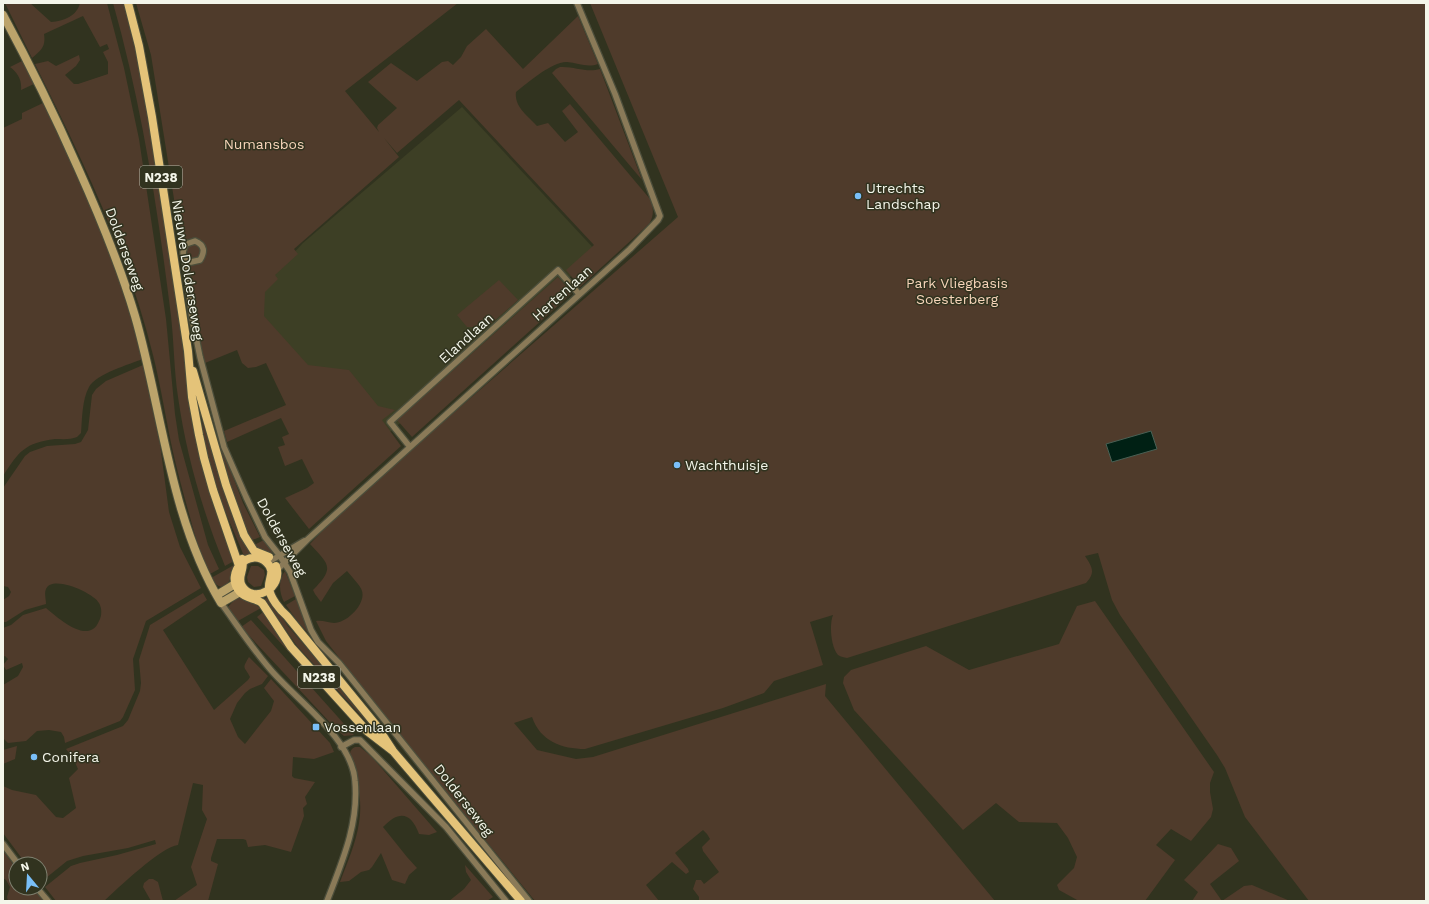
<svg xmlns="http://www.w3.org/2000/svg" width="1429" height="904" viewBox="0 0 1429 904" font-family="'Work Sans',sans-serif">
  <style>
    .built { fill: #3d3f25 }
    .green { fill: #4f3b2b }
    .water { fill: #002014; stroke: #496054 }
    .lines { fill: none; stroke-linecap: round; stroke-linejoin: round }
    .street-casing { stroke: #4c4e3b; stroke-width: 8 }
    .secondary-casing { stroke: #4c4e3b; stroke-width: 10 }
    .primary-casing { stroke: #4c4e3b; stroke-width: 10 }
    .street { stroke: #8a7a58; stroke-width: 5.5 }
    .secondary { stroke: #bca46b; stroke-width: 8 }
    .primary { stroke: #e4c379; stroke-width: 8 }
    .poi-dot { fill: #79bff8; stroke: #31331f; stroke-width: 1.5 }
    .labels { text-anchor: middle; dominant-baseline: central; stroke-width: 3; stroke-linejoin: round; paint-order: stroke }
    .shield { fill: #31331f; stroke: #babcad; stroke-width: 1 }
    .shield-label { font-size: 13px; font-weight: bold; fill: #f4f6ea }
    .park-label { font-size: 14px; fill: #f7d5ba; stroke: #31331f }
    .poi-label { font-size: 14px; fill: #f4f6ea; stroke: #31331f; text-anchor: start }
    .street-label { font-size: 14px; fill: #f4f6ea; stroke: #31331f }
  </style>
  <rect width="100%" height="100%" fill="#31331f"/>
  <path class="built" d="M462 107 598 253 377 443 262 316 261 288 303 243Z"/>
  <path class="green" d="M5 3H30L51 22C64 21 77 16 80 3H107L124 68 139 139 166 319 175 414 179 440 208 545 219 569 210 574C201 556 195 536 190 517 184 496 178 474 173 452 166 420 161 387 153 355 128 253 81 157 35 64L48 61 56 66 79 55 80 60 76 66 65 75 74 84H78L108 74V62L103 52 109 49 107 44 100 47 83 16 44 34C46 47 41 50 32 58Z
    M113 3H124L133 35 155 148 180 317 192 420 205 478 221 528 234 561 225 566C203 513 186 454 178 397 174 370 174 343 171 316 158 211 142 105 113 3Z
    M136 3H458L345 91 379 132 377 128 378 125 397 108 368 82 391 63 417 81 442 62 448 61 453 65 461 57 467 46 486 29 523 69 578 16 598 64C587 68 578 63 567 62 553 61 527 83 516 92 514 107 528 116 537 126L548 123 565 142 578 132 562 111 570 104 650 199C654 208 654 216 649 224L580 287 566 270 594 245 459 100 397 153 384 138 399 157 294 249 298 254 275 275 278 279 265 292 264 316 308 365 349 370 378 406 395 410 382 420 401 446 309 529 285 498 307 488 314 483 302 459 285 466 278 447 285 445 282 437 289 434 281 418 227 442 224 431 286 405 266 363 256 367 248 368 242 363 237 350 205 363 196 320 194 303 178 224 151 55Z
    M590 3H1426V901H1309L1245 817 1225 768 1217 755 1120 615 1112 600 1098 553 1085 556C1092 567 1096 572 1086 583L847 658C844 657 841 657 838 655 831 647 829 625 833 615L810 622 823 665 774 681 764 693 723 708 585 749C562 749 540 741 532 717L514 723 537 750 576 759 593 757 826 684 825 696 995 901H699V897L693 889 696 880H701L704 884 719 872 703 851 702 847 710 839 707 834 703 830 675 853 688 869 689 872 686 874 672 862 646 885 659 901H535L411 749 326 641 316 621C323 620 328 623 334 623 347 623 366 604 362 591 361 586 350 575 347 571L333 583 321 602 315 594 313 590C336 567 328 564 310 544L340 512 678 217Z
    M22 61 34 84 21 90C22 80 18 73 10 67Z
    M560 67C574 66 586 73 600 69L642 180 552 73 556 69Z
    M43 103 82 185 113 258 143 359C130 364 96 374 89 387 82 399 82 420 81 433L77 437C70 440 62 439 55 439 25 443 19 451 3 476V128L22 119V113Z
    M558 277 572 293 412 437 397 420Z
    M499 280 518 300 487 327H467L457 315Z
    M143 365 160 444 169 512 180 547 201 588 146 621 133 659 135 690 123 717 120 721 65 743 64 737 61 732 49 730 37 731 26 741 8 743 3 738V685L18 676 23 667 22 663 6 670 3 665 8 659 5 656 3 657V628L11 625 23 615 46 608C58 618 89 646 99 621 102 616 102 608 99 603 94 593 52 574 46 589 44 593 46 599 46 604L25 610 6 622H3V600L9 596 11 592 8 587 3 586V488L25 456 30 452 47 446 75 444 81 442 88 430 92 395 96 389 106 381Z
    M202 421 226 493 252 553 244 556C227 514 203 468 202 421Z
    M214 433 217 435 243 503 260 537 250 541 236 504Z
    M264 540 272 550V554H271L259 550 254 545Z
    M234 565C232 580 224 598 211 578Z
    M251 566H258L264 570 265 575 261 586 254 587 248 582 247 577Z
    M285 571 295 596 284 602C279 592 278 580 285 571Z
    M203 593 207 600 163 630 214 710 248 680 250 677C245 666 241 670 249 657L268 676 262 684 250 689 245 693 237 703 230 719 238 737 245 744 271 711 274 701 264 688 271 679 330 743 334 752 314 759 293 757 292 776 294 778 315 782 305 797 307 804 303 808 304 816 291 852 265 845 248 847 246 840 243 839H217L211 858V861L218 864 208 901H174L197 885 191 867 207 819 202 810 203 785 193 783 178 845C162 846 117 889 104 901H56L45 887 71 866 80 863 117 855 156 844 155 840 128 848 83 856 67 861 41 882 40 864H26L3 833V786L12 790 36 795 56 817 63 818 76 808 69 778 78 769 73 758 66 749 123 726 128 720 140 691 141 683 139 660 150 625Z
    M269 597 287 625 312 654 373 729 297 646 264 599Z
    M236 598H244L261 608 238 621 228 607Z
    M296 599 311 636 298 622 286 605Z
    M1095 601 1214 772 1210 783V792L1213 809 1211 817 1191 841 1171 829 1156 845 1175 860 1145 901H1079L1059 890 1057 885 1074 868 1077 857 1068 838 1057 823 1019 822 996 803 963 830 854 710 843 683 844 677 851 670 926 646 969 670 1059 644 1077 606Z
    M263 612 296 658 324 691 257 617Z
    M251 620 354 735 344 736 337 730 241 627Z
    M17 746 15 759 3 764V750Z
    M355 747H360L371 756 437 832 429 835 419 834C411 812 399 810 383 827L407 857 417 868 409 875 405 884 392 880 381 853 372 867 369 870 361 872 349 881 340 882C347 863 356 843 359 823 363 800 357 777 350 756 350 751 351 749 355 747Z
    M1218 844 1231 848 1239 861 1210 884 1222 901 1244 886 1252 885 1290 901H1192L1198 892 1184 880Z
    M3 851 16 868V888H33L43 901H8L7 897 10 887 6 880 3 878Z
    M465 865 493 897 487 901H449L464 889 471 880 466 872Z
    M149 879H153L158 882 163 901H151L143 887 144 883Z"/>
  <path class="water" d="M1151 431 1157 449 1112 462 1106 444Z"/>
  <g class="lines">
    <g class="street-casing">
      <path id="street" d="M185 259 191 262 200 260C205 252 205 245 195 241L186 244C183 250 182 253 185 259L192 318 200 357 224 447 246 497 265 537 280 556 290 572 311 630 318 642 339 663 529 901
        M410 447 390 422 558 270 579 294
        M272 560 304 541
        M277 570 308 539 630 249 658 220 660 216 653 197 615 94 577 3
        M221 603C237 625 252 648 270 669 296 700 352 738 355 781 359 824 342 862 327 901
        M341 747 354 740H360L446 827 506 901
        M3 844 18 864
        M37 888 48 901"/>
    </g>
    <g class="secondary-casing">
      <path id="secondary" d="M3 15C30 65 55 116 78 168 100 217 120 265 135 316 162 409 170 519 221 603L240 592
        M217 595 235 584"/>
    </g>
    <g class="primary-casing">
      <path id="primary" d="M128 3 139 46 152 117 188 351 192 397 199 435 204 458 213 490 239 566
        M193 371 226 485 244 535 254 551 269 557
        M242 559C246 569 236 577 242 586 253 605 284 588 276 566
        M393 751 367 731 291 647 262 603C255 598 246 599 240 592 223 573 250 546 267 563 276 571 268 579 269 588 270 598 280 610 287 616L376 725 393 751 521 901"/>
    </g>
    <use href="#street" class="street"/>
    <use href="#secondary" class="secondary"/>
    <use href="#primary" class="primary"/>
  </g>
  <g class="poi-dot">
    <circle cx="858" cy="196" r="4"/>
    <circle cx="677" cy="465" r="4"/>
    <rect x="312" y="723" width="8" height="8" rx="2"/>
    <circle cx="34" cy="757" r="4"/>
  </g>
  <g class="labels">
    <g class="shield">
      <rect x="140" y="166" width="42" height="22" rx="3"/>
      <rect x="298" y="666" width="42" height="22" rx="3"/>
    </g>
    <g class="shield-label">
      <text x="161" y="177">N238</text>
      <text x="319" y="677">N238</text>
    </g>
    <g class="park-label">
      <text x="264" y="144">Numansbos</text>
      <text x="957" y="283">Park Vliegbasis<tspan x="957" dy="16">Soesterberg</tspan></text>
    </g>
    <g class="poi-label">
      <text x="866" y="188">Utrechts<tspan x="866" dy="16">Landschap</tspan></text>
      <text x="685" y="465">Wachthuisje</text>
      <text x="324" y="727">Vossenlaan</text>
      <text x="42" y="757">Conifera</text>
    </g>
    <g class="street-label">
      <text transform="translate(125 249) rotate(70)">Dolderseweg</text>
      <text transform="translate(188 270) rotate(81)">Nieuwe Dolderseweg</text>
      <text transform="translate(562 293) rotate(-42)">Hertenlaan</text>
      <text transform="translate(466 338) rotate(-42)">Elandlaan</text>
      <text transform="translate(282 537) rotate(61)">Dolderseweg</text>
      <text transform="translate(464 800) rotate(52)">Dolderseweg</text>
    </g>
  </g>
  <rect width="1429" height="904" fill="none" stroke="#f4f6ea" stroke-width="8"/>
  <g transform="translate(28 876) rotate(342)"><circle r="19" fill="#31331f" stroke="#7f8170"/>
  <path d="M0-3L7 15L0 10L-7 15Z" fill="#79bff8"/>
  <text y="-6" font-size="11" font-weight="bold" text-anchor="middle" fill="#f4f6ea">N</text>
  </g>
</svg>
